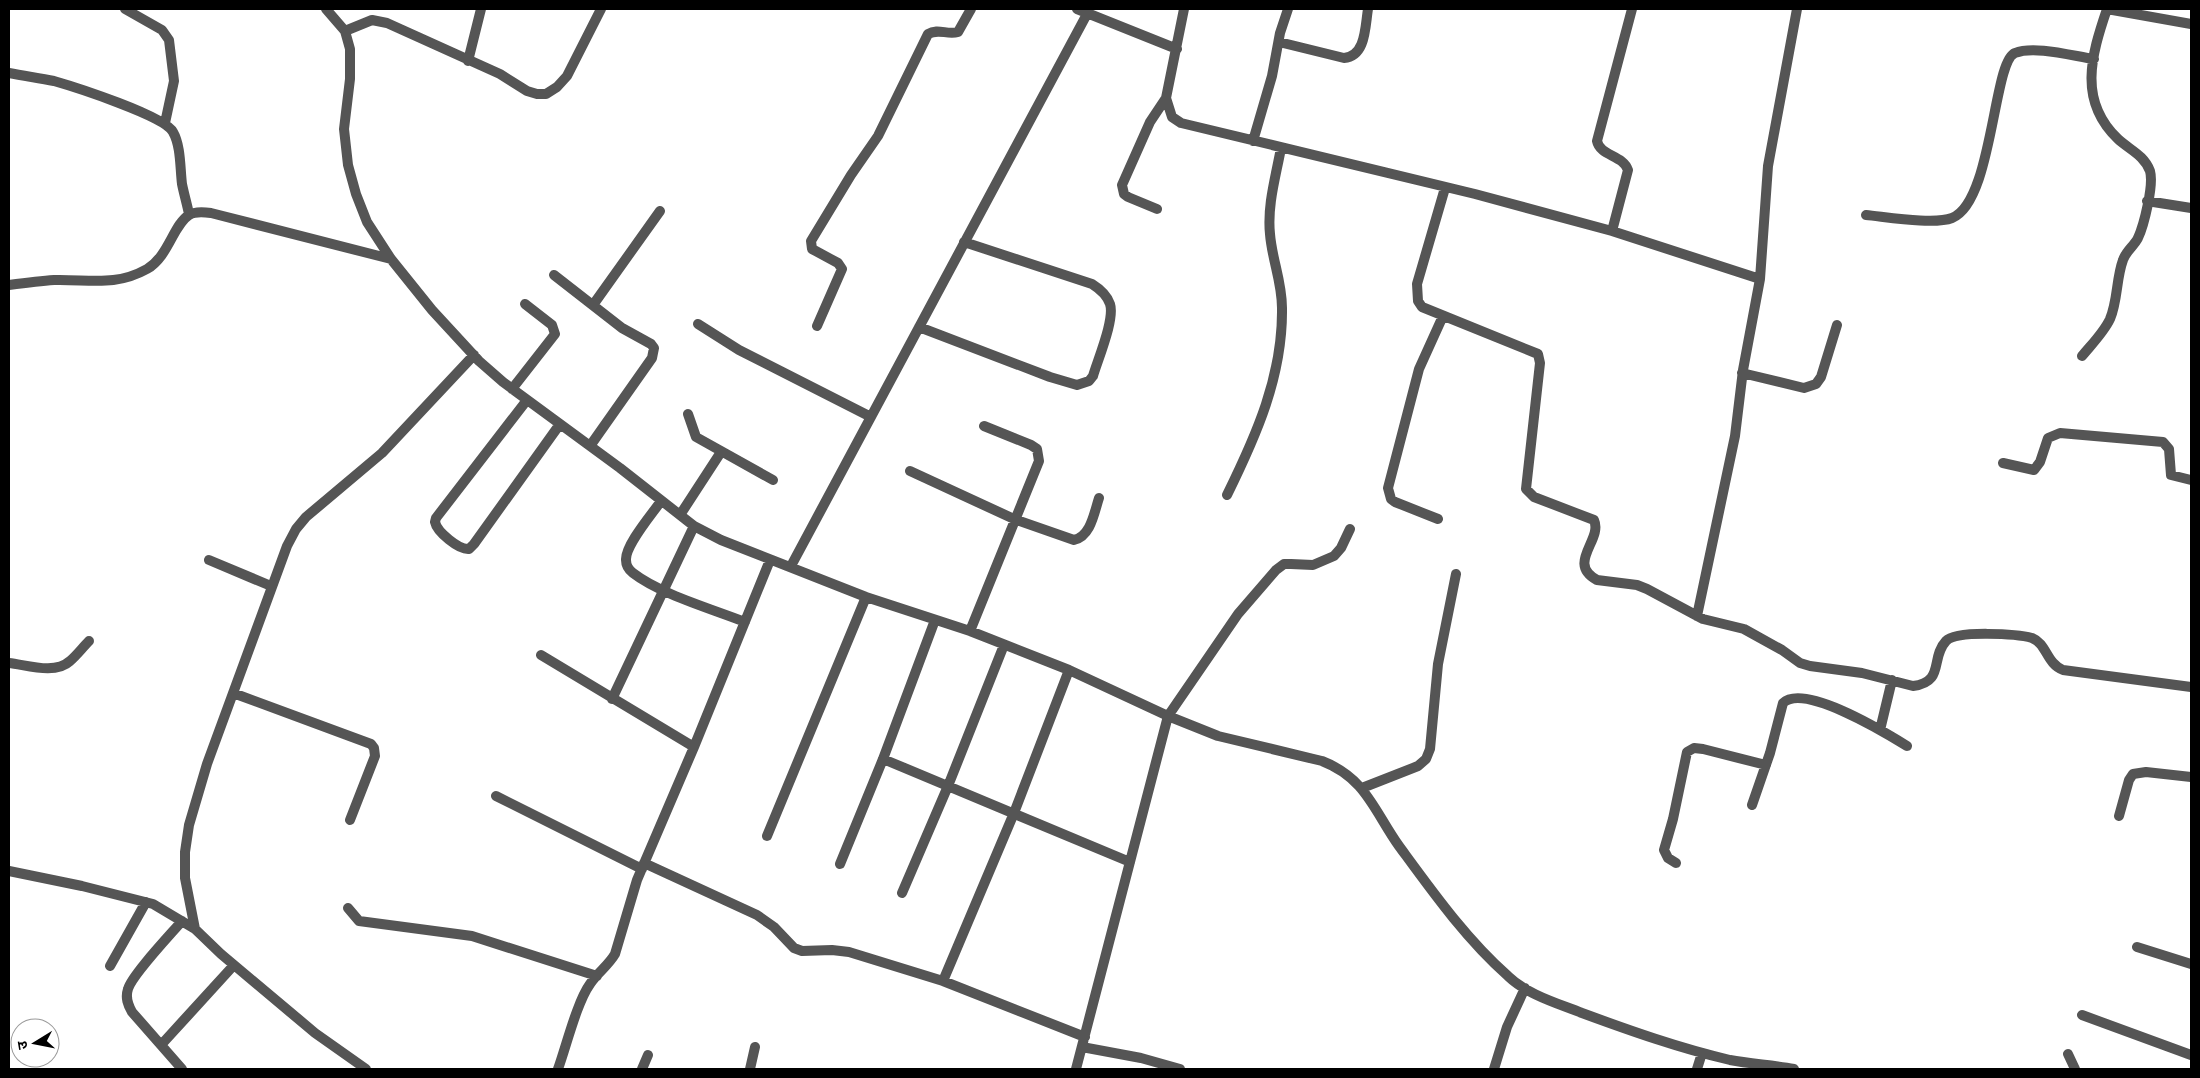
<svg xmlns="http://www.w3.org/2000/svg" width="2200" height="1078" viewBox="0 0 2200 1078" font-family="'PT Sans Narrow','Noto Sans Devanagari',sans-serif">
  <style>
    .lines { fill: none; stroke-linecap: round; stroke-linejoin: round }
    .minor { stroke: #555; stroke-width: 10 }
  </style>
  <rect width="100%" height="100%" fill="#fff"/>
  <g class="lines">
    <path class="minor" d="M125 9 162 30 169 40 174 81 165 123
      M326 9 345 31 350 49V79L344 129 348 165 356 194 367 222 391 259 432 310 479 361 503 382 620 468 694 526 721 540 866 597 970 631 1069 670 1168 716 1218 736 1322 761C1366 778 1374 811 1399 846 1432 891 1466 939 1508 976 1528 995 1557 1003 1582 1013 1631 1031 1679 1048 1730 1060 1751 1064 1773 1065 1794 1069
      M1077 9 1177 49
      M1184 9 1166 98 1172 117 1181 123 1475 194 1612 231 1760 279
      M2107 9 2191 24
      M345 31 372 20 387 23 500 74 527 91 537 94H546L557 87 567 76 601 9
      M1279 42 1344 58C1366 56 1365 27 1368 9
      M468 61 481 9
      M9 73C24 76 39 78 54 81 75 87 165 116 173 132 181 146 180 168 182 184 184 194 187 204 189 214
      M1253 141 1272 76 1280 33 1288 9
      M1445 188 1417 284 1418 301 1422 307 1538 354 1540 363 1526 489 1534 497 1594 520C1603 540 1566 563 1597 580L1637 585 1647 589 1703 619 1744 629 1782 650 1800 663 1810 666 1862 673 1913 686C1945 682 1930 658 1946 641 1956 630 2018 634 2032 638 2047 644 2046 663 2063 670L2191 687
      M2147 201 2191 208
      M1157 209 1128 197 1124 194 1122 185 1150 122 1166 98
      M1866 215C1887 217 1934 225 1952 218 1993 202 1993 61 2015 53 2034 45 2073 56 2094 59
      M1612 231 1628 170C1623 155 1600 156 1597 141L1632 9
      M554 275 622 328 651 344 654 348 652 358 590 446
      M9 285C24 283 39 281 54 280 89 279 115 287 147 269 169 256 173 225 189 215 195 211 204 212 211 213L391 259
      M593 305 660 211
      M698 324 739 350 871 417
      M817 326 842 269 838 263 812 249 811 241 851 175 878 136 928 34C938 28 947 35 958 32L971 9
      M919 327 1050 377 1077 385 1089 381 1093 376C1098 359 1115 319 1110 304 1107 295 1100 289 1092 284L964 242
      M2082 356C2092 344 2104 332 2110 319 2118 300 2116 279 2123 260 2126 251 2134 246 2138 238 2144 225 2154 185 2150 171 2144 155 2130 150 2118 139 2078 101 2091 56 2107 9
      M1742 373 1804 388 1816 384 1821 377 1837 325
      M512 389 555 334 552 325 525 304
      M527 400 436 518 435 522C437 532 459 550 469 549L474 544 560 424
      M688 414 696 437 773 480
      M2003 463 2034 470 2040 462 2048 438 2060 433 2163 442 2169 449 2171 475 2191 480
      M910 471 1014 519 1074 540C1091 536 1094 513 1099 498
      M1227 495C1256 436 1283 376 1282 308 1282 281 1272 260 1270 234 1267 205 1276 176 1281 148
      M661 501C653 513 625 545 626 560 626 565 629 570 633 573 660 594 712 609 745 622
      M680 515 721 452
      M1438 519 1395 502 1391 499 1388 488 1419 369 1443 316
      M209 560 271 586
      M791 566 1087 14
      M1697 616 1735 436 1743 370 1760 279 1768 166 1797 9
      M970 631 1039 461 1037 449 1031 445 984 426
      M541 655 694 747
      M9 663C27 665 55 675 70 661 77 655 83 647 89 641
      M233 693 371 744 374 748 375 756 350 820
      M612 699 694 526
      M1880 730 1892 680
      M883 759 1130 862
      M1362 788 1418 766 1426 759 1430 749 1438 664 1456 574
      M496 796 642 869
      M1752 805 1770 753 1783 703C1804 683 1886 733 1907 746
      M2119 816 2129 780 2133 774 2146 772 2191 777
      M767 836 866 597
      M644 863 757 915 774 927 794 948 802 951 832 950 849 952 943 981 1085 1037
      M1676 863 1668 858 1664 850 1673 819 1687 752 1694 748 1703 749 1766 765
      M840 864 883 759 935 620
      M9 871 82 886 153 904 195 929 221 954 315 1033 366 1069
      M902 893 948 786 1004 645
      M348 908 359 921 472 936 597 976
      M182 921C170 935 132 975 128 989 125 998 128 1005 132 1012L182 1069
      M195 929 185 878V852L189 825 207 764 287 546 296 529 306 517 382 453 474 355
      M2137 947 2191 964
      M110 966 146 902
      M943 981 1014 813 1069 670
      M2082 1015 2191 1055
      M161 1045 234 965
      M1082 1047 1141 1058 1180 1069
      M2068 1054 2075 1069
      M558 1069C566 1047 577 1002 590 984 597 973 608 966 615 954L637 880 694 747 770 560
      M642 1069 648 1055
      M750 1069 755 1047
      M1076 1069 1168 716 1238 614 1276 570 1284 564H1291L1313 565 1334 556 1341 548 1350 529
      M1494 1069 1507 1027 1525 988
      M1697 1069 1702 1053"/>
  </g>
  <rect width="2200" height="1078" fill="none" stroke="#000000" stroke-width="20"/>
  <g transform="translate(35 1043) rotate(260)"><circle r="24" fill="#ffffff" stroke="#999999"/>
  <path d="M0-4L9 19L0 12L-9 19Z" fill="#000000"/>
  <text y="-8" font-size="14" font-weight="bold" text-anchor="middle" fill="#000000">उ</text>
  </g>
</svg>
